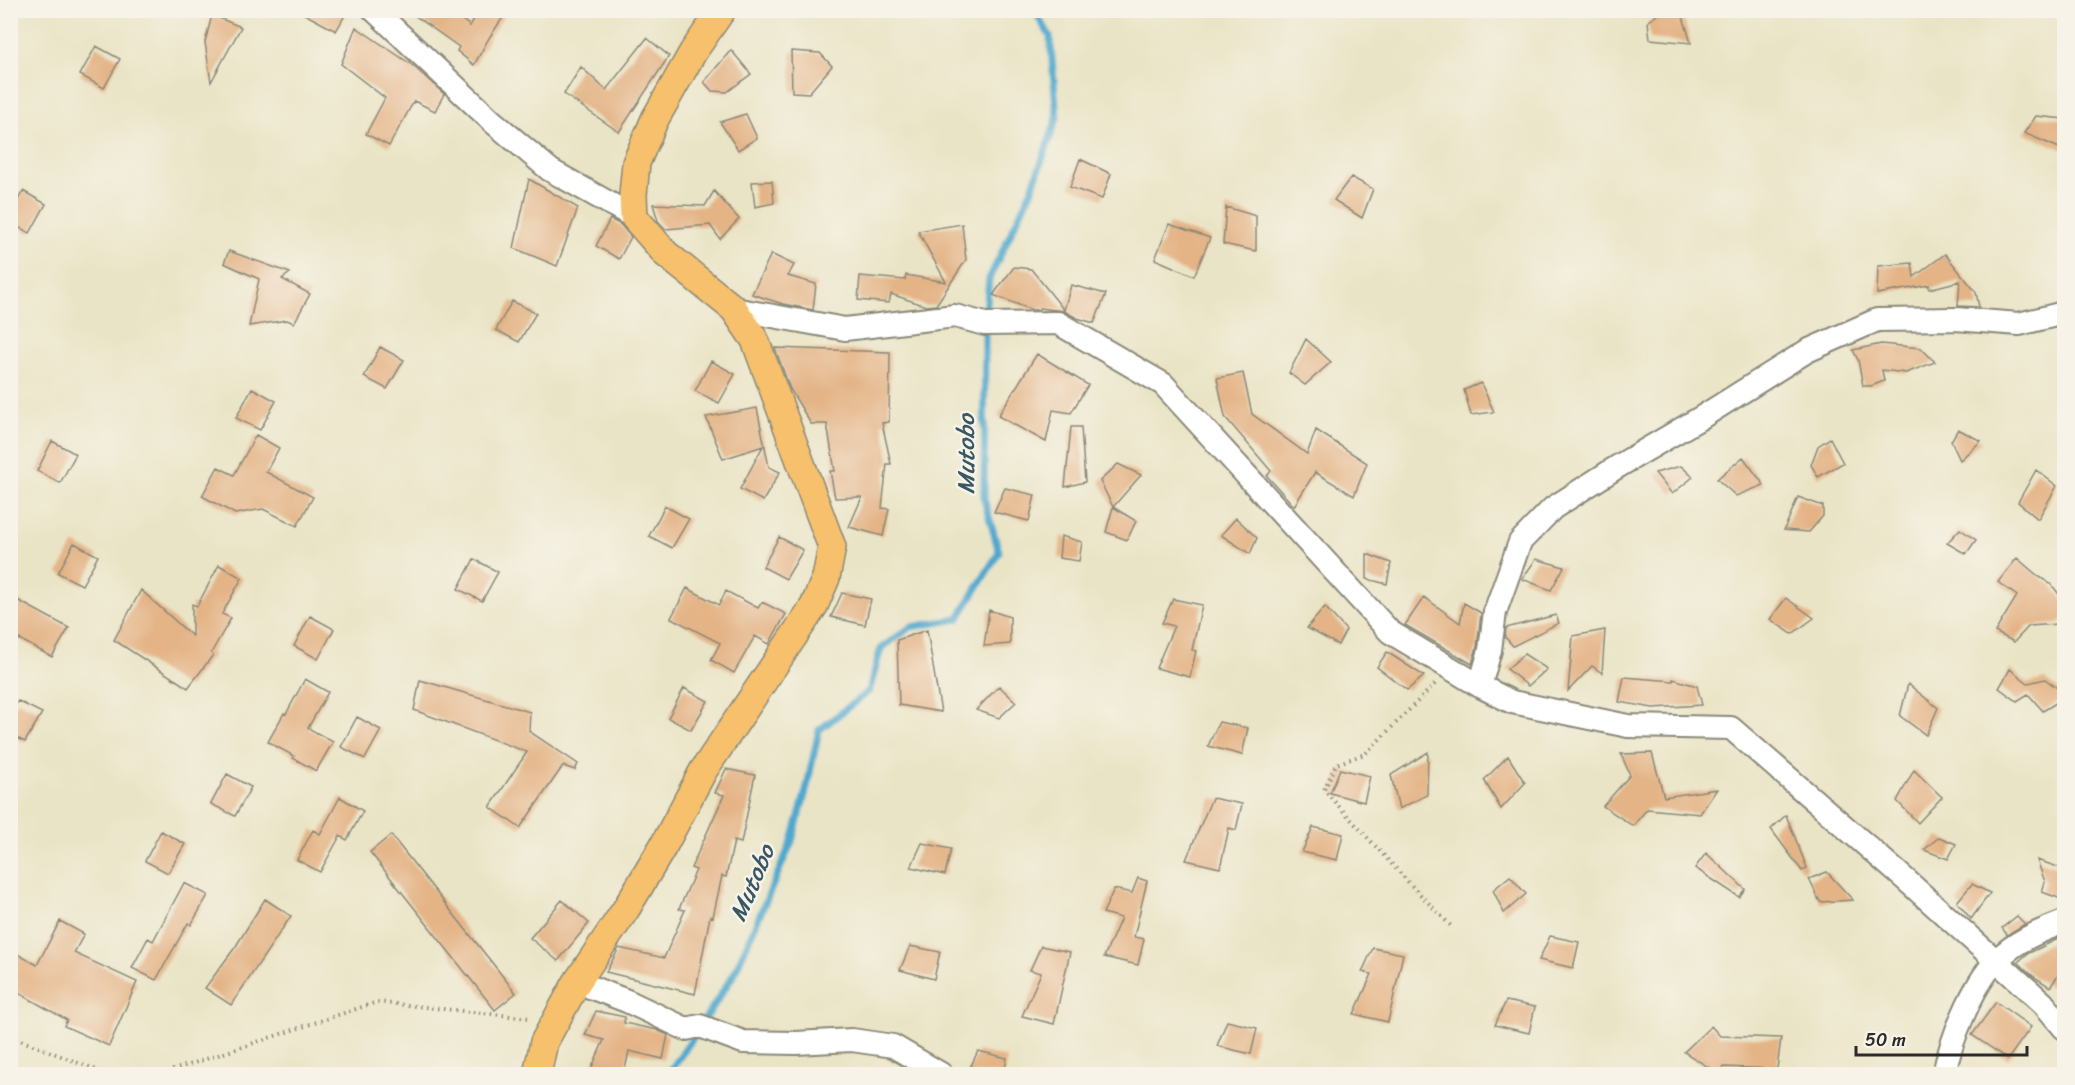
<svg xmlns="http://www.w3.org/2000/svg" width="2075" height="1085" viewBox="0 0 2075 1085" font-family="Sriracha,sans-serif">
  <style>
    .lines { fill: none; stroke-linecap: round; stroke-linejoin: round }
    .stream { stroke: #50a8cd; stroke-width: 7 }
    .building { fill: #e4b486 }
    .minor-casing { stroke: #8a8878; stroke-width: 26 }
    .major-casing { stroke: #8a8878; stroke-width: 30 }
    .path { stroke: #8a8878; stroke-width: 4; stroke-dasharray: 1.5 4.5; stroke-linecap: butt }
    .minor { stroke: #fff; stroke-width: 22 }
    .major { stroke: #f7c06c; stroke-width: 27 }
    .labels { text-anchor: middle; dominant-baseline: central; stroke-width: 5; stroke-linejoin: round; paint-order: stroke }
    .water-label { font-size: 24px; font-style: italic; fill: #385764; stroke: #f7f3e8 }
  </style>
  <rect width="100%" height="100%" fill="#f7f3e8"/>
  <filter id="ink" filterUnits="userSpaceOnUse"><feTurbulence type="fractalNoise" baseFrequency=".0167" numOctaves="2"/><feDisplacementMap in="SourceGraphic" scale="12" xChannelSelector="R" yChannelSelector="G"/><feConvolveMatrix kernelMatrix="1 2 1 2 8 2 1 2 1" color-interpolation-filters="sRGB"/></filter>
  <filter id="wash" filterUnits="userSpaceOnUse"><feTurbulence type="fractalNoise" baseFrequency=".008" numOctaves="4" result="noise"/><feDisplacementMap in="SourceGraphic" scale="24" xChannelSelector="R" yChannelSelector="G"/><feGaussianBlur stdDeviation="1.35" result="paint"/><feColorMatrix in="noise" values="0 0 0 0 0 0 0 0 0 0 0 0 0 0 0 0 0 1.4 0 .05"/><feComposite in="paint" operator="in"/></filter>
  <g filter="url(#wash)">
    <rect width="100%" height="100%" fill="#eae4c6"/>
    <g class="lines">
      <path class="stream" d="M703 1022 734 974 792 841 806 791 819 730 869 691 881 648 911 627 958 619 999 552 984 499 985 324 989 279 1032 189 1057 118 1050 36 1034 10
        M668 1074 697 1032"/>
    </g>
    <g id="blocks">
      <path class="building" d="M297 10H348L336 31Z
        M407 10H450L470 26 479 10H508L489 38 474 65 457 51 459 47Z
        M1663 10H1681L1691 43 1650 39 1648 22Z
        M212 15 241 27 211 82 205 42Z
        M356 27 412 65 444 94 435 111 414 101 389 146 366 134 385 98 341 64Z
        M647 38 669 56 619 132 564 94 581 67 606 90Z
        M96 46 120 59 104 88 80 75Z
        M731 50 751 74 727 92 712 91 704 82Z
        M791 51 820 53 832 66 809 93 792 92Z
        M746 114 757 138 738 150 720 122Z
        M2036 116 2064 119V150L2024 133Z
        M1080 159 1111 174 1102 199 1070 187Z
        M1351 177 1373 189 1362 218 1334 200Z
        M529 179 578 208 557 266 514 248Z
        M772 181 774 203 755 207 752 182Z
        M23 191 46 204 30 233 10 223V214Z
        M714 191 739 219 720 239 710 225 666 229 658 221 653 204 705 206Z
        M1226 207 1256 216V251L1223 244Z
        M610 219 621 225 631 237 619 259 596 246Z
        M962 224 966 260 936 305 926 306 891 294 889 303 858 300 860 276 905 280 906 275 946 282 918 231Z
        M1169 224 1210 238 1194 276 1155 259Z
        M229 251 290 273 282 279 310 294 294 323 287 320 249 326 259 279 224 263Z
        M771 254 794 265 788 276 816 284 813 310 783 304 752 294Z
        M1945 254 1976 292 1979 307 1958 306 1960 281 1929 289V285L1877 294 1878 266 1912 263 1914 277Z
        M1014 267 1031 269 1064 310 1071 285 1106 294 1094 323 1077 318 1064 311 1040 308 1038 310H1032L993 295Z
        M512 301 536 313 519 342 496 330Z
        M1306 339 1331 362 1305 385 1289 373Z
        M1881 344 1921 348 1935 362 1906 373 1882 370 1884 381 1871 386H1863L1858 360 1853 350Z
        M380 347 404 360 387 389 364 377Z
        M775 348 890 352 889 422 882 423 891 464H887L882 508 889 509 883 536 849 527 862 497 835 498 830 471H835L827 424H811L790 389Z
        M1037 354 1088 385 1071 413 1053 410 1046 442 998 416Z
        M711 361 735 374 719 403 695 391Z
        M1243 373 1252 414 1307 454 1316 430 1367 463 1354 496 1315 472 1294 506 1267 476 1271 471 1225 417 1217 378Z
        M1481 383 1494 412 1471 415 1464 390Z
        M252 388 276 401 260 430 236 418Z
        M757 408 769 467 780 472 763 501 740 489 763 446 723 459 706 417Z
        M1071 427H1081L1085 482 1065 487Z
        M1958 429 1981 441 1960 460 1951 441Z
        M256 435 279 448 266 472 313 497 297 526 263 509 235 514 202 496 218 467 234 475Z
        M1830 438 1843 463 1818 477 1811 465 1818 446Z
        M52 441 76 454 60 483 37 471Z
        M1743 457 1764 485 1736 496 1717 479Z
        M1118 464 1141 475 1113 507 1100 481Z
        M1681 466 1693 477 1672 494 1655 473Z
        M2036 470 2057 486 2038 519 2018 502Z
        M1005 488 1035 495 1029 521 994 512Z
        M1798 497 1823 506V516L1809 532 1784 530Z
        M665 506 689 519 672 548 649 536Z
        M1113 507 1136 521 1127 540 1106 532Z
        M1236 518 1257 538 1250 554 1221 535Z
        M1960 529 1976 540 1966 554 1947 543Z
        M1061 536 1082 542 1079 561 1059 558Z
        M779 537 803 550 786 579 763 567Z
        M74 543 98 556 82 585 58 573Z
        M1367 554 1391 563 1387 584 1367 579Z
        M2017 558 2038 576 2052 585 2064 601V618L2058 624 2029 626 2014 642 1995 632 2017 596 1998 582Z
        M474 559 498 572 482 601 458 589Z
        M1536 559 1564 567 1551 590 1522 579Z
        M219 565 242 578 222 614 231 618 211 653 213 655 188 688 114 640 141 590 192 636V604L197 606Z
        M687 588 719 605 726 591 758 608 762 602 786 614 769 644 755 636 734 673 711 660 720 643 671 618Z
        M842 593 871 599 865 625 831 617Z
        M10 596 69 628 52 657 10 634Z
        M1424 597 1460 623 1464 603 1481 613 1477 647 1472 664 1405 625Z
        M1786 598 1814 618 1792 634 1770 619Z
        M1173 599 1202 605 1192 650 1196 651 1190 677 1156 668 1174 626 1162 623Z
        M1325 607 1346 630 1338 645 1307 628Z
        M989 610 1010 617V644L984 646Z
        M1556 615 1559 623 1513 646 1505 637 1506 628Z
        M310 616 334 629 318 659 294 646Z
        M927 630 936 684 941 712 899 705 897 640Z
        M1605 630 1602 673 1592 666 1568 691 1573 636Z
        M1387 652 1424 676 1407 690 1377 667Z
        M1524 654 1547 669 1528 686 1507 669Z
        M2010 669 2028 683 2045 679 2064 693V698L2043 711 2028 694 2017 701 1999 688Z
        M1624 677 1673 681V679L1697 686 1702 705 1653 708 1619 702Z
        M305 679 328 692 308 728 333 742 316 771 293 758 294 756 268 742 284 713 286 714Z
        M420 680 530 712 529 731 578 764 575 770 563 766 520 828 490 807 527 752 414 710Z
        M1908 684 1938 708 1926 735 1900 716Z
        M999 686 1016 702 999 718 976 710Z
        M684 688 708 701 691 730 668 718Z
        M18 701 42 713 25 742 10 735V714Z
        M357 717 381 730 365 759 341 747Z
        M1219 722 1248 728 1242 755 1208 746Z
        M1428 752 1427 795 1399 809 1391 775Z
        M1652 753 1664 797 1717 789 1700 814 1647 809 1633 826 1603 806 1630 775 1621 754Z
        M1508 756 1525 783 1501 809 1484 780Z
        M726 769 755 775 741 843 734 841 726 877 722 876 713 917 710 916 695 994 606 972 619 948 664 958 685 910 679 909 696 870 691 868 724 795 715 793Z
        M1340 769 1370 776 1364 802 1330 793Z
        M1914 770 1942 797 1918 823 1897 801Z
        M227 774 251 787 235 816 211 804Z
        M340 797 363 811 347 840 340 836 320 872 297 860 313 830 320 834Z
        M1212 798 1242 804 1236 830 1229 828 1220 868 1186 860Z
        M1786 815 1807 868 1802 871 1771 829Z
        M1313 827 1343 834 1337 860 1302 852Z
        M161 831 185 844 168 873 145 861Z
        M391 835 516 993 495 1010 370 852Z
        M1939 837 1956 844 1948 859 1924 850Z
        M922 843 951 849 945 875 911 867Z
        M1706 853 1745 889 1739 897 1695 868Z
        M2037 860 2064 869V900L2042 892 2045 882Z
        M1827 872 1853 900 1820 902 1809 879Z
        M1510 876 1526 894 1504 913 1493 890Z
        M1138 878 1147 881 1134 937 1144 939 1138 965 1104 957 1121 918 1103 913 1114 889 1132 893Z
        M184 883 208 895 191 925 188 923 156 980 132 968 148 938 153 941Z
        M1972 884 1990 893 1971 919 1957 902Z
        M265 899 291 916 231 1005 205 988 236 946Z
        M562 900 589 923 558 961 530 938Z
        M2017 916 2025 924 2007 935 2002 928Z
        M60 921 84 934 74 953 137 982 109 1046 64 1026 67 1020 10 988V950L37 965Z
        M1550 936 1579 942 1573 968 1539 960Z
        M2062 937 2064 939V967L2050 987 2033 976 2018 962 2027 954Z
        M910 946 940 952 934 979 900 970Z
        M1041 946 1070 952 1054 1024 1022 1016 1041 973 1030 970Z
        M1373 948 1403 954 1388 1022 1354 1014 1372 974 1362 972Z
        M1506 1001 1535 1007 1529 1033 1495 1025Z
        M1996 1002 2031 1027 2008 1059 1972 1035Z
        M596 1011 625 1017 624 1023 657 1030 668 1035 663 1059 629 1051 624 1074H589L604 1040 585 1035Z
        M1227 1021 1257 1028 1251 1054 1217 1046Z
        M1711 1026 1720 1036 1781 1038 1777 1069 1724 1067 1719 1074 1684 1052Z
        M978 1051 1007 1058 1004 1074H967Z"/>
    </g>
  </g>
  <g filter="url(#ink)">
    <use href="#blocks" fill-opacity="0" stroke="#8a8878" stroke-width="1.5"/>
    <g class="lines">
      <g class="minor-casing">
        <path id="minor" d="M374 10 492 121 550 170 634 217
          M734 309 845 329 955 316 985 324 1058 323 1163 384 1390 632 1480 686 1512 702 1628 726 1731 728 1906 880 2043 1003 2064 1028
          M1480 686 1490 650 1495 612 1520 542 1553 508 1617 467 1702 417 1807 351 1877 320 1956 319 2019 324 2064 313
          M577 982 627 1001 686 1029 700 1026 743 1042 796 1043 852 1040 893 1046 941 1074
          M1944 1074C1951 1040 1972 986 1996 961 2015 941 2040 931 2064 922"/>
      </g>
      <g class="major-casing">
        <path id="major" d="M537 1074 544 1042 577 982 626 909 665 843 703 771 814 606 826 578 832 547 755 340 734 309 666 254 634 217 633 195 636 163 655 119 693 52 722 10"/>
      </g>
      <path class="path" d="M1435 684 1365 754 1336 764 1324 790 1410 884 1452 927
        M10 1036 107 1074
        M161 1074 377 1002 530 1018"/>
      <use href="#minor" class="minor"/>
      <use href="#major" class="major"/>
    </g>
  </g>
  <g class="labels">
    <g class="water-label">
      <text transform="translate(966 454) rotate(-90)">Mutobo</text>
      <text transform="translate(752 883) rotate(-67)">Mutobo</text>
    </g>
  </g>
  <rect width="2075" height="1085" fill="none" stroke="#f7f3e8" stroke-width="36"/>
  <path d="M1856 1046v9h171v-9" fill="none" stroke="#2b2b2b" stroke-width="3"/>
  <text x="1865" y="1046" font-size="18" fill="#2b2b2b" stroke="#f7f3e8" stroke-width="4.5" paint-order="stroke">50 m</text>
</svg>
